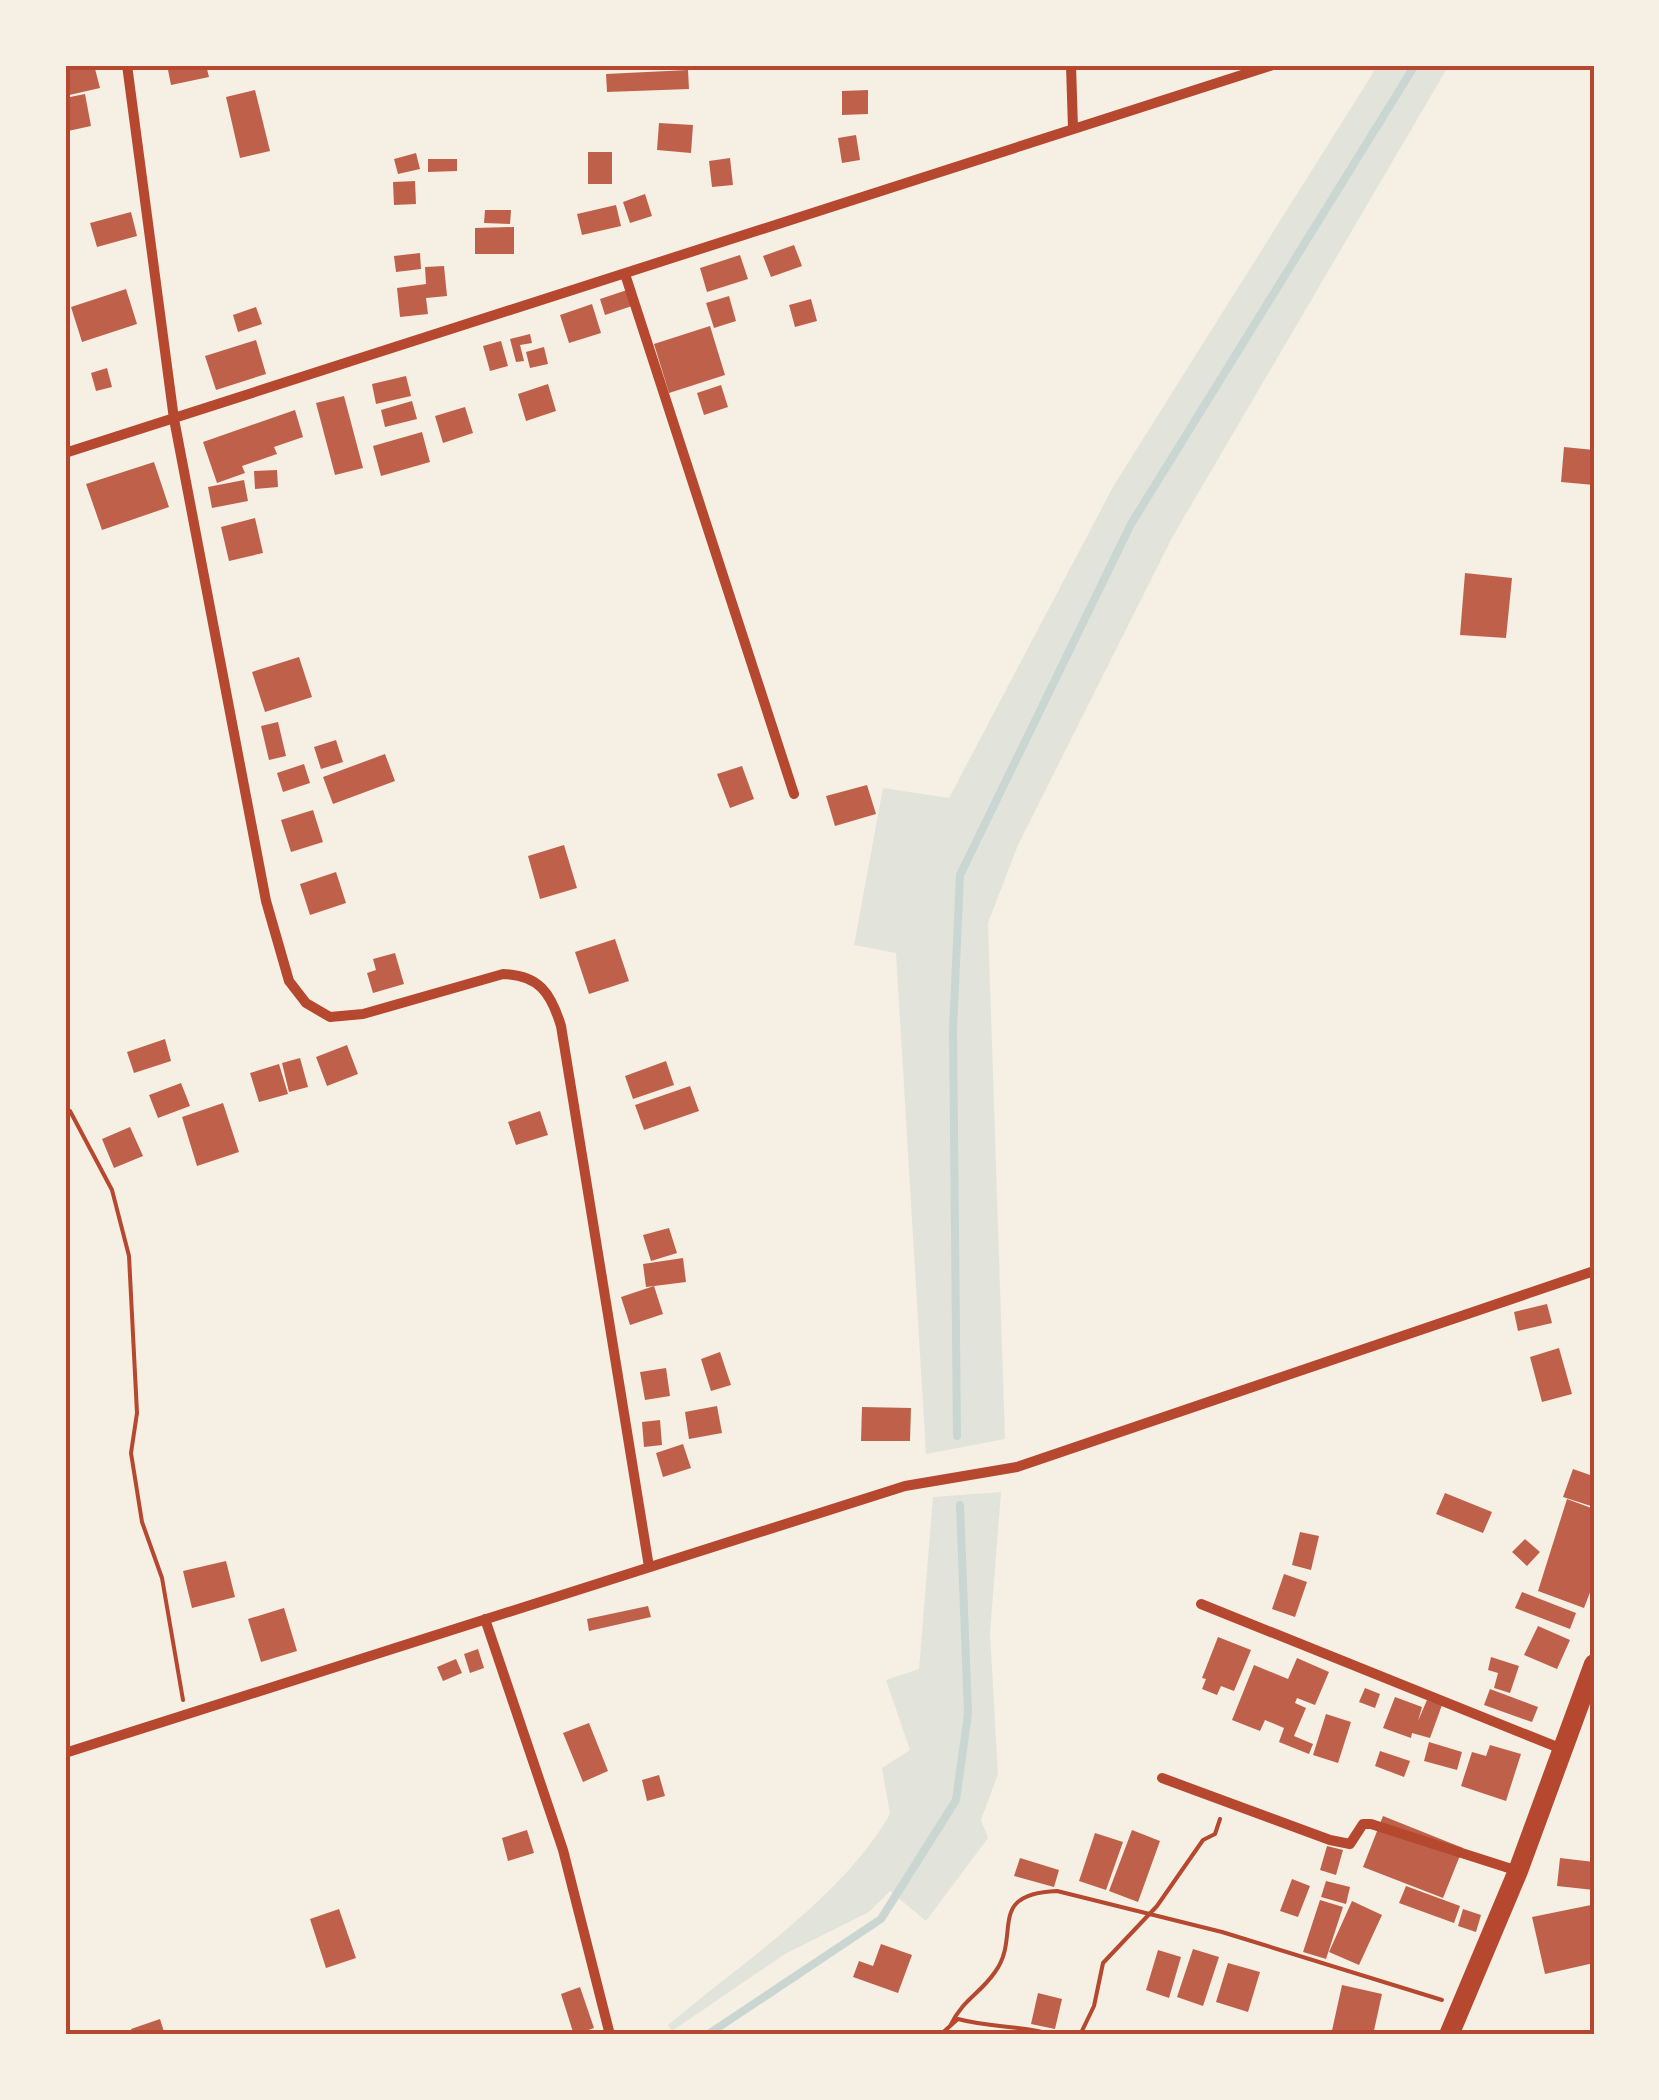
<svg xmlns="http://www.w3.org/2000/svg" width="1659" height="2100" viewBox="0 0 1659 2100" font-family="Karla,sans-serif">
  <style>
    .green { fill: #e2e4dc }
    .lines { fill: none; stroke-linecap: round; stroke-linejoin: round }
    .stream { stroke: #c9d6d2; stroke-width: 8 }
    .building { fill: #bf614a }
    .path { stroke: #b5482f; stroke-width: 4 }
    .minor { stroke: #b5482f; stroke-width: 10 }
    .secondary { stroke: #b5482f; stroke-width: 20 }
    .neatline { fill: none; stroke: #b5482f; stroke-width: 4 }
  </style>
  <rect width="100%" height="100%" fill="#f6efe4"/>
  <path class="green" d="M1378 65H1449L1173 536 1018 845 988 923 1005 1439 926 1454 896 953 854 945 883 788 949 798 1114 485Z
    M1001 1492 990 1633 998 1774 981 1820 988 1838 926 1921 890 1891 869 1912 785 1954 672 2031 668 2025C742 1962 842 1898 890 1814L882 1768 910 1750 886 1680 919 1669 933 1497Z"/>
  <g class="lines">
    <path class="stream" d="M957 1436 953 1030 960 875 1131 524 1415 65
      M707 2035 881 1919 956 1800 968 1714 960 1505"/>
  </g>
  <path class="building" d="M94 65 100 88 65 96V69Z
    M167 65H206L209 77 171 85Z
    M688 70 689 89 607 92 606 74Z
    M255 90 270 151 240 158 226 97Z
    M868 90V114L842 115V91Z
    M85 94 91 126 68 131 65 98Z
    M659 123 693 125 691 153 657 150Z
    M856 135 860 160 842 163 838 138Z
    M588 152H612V184H588Z
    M416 153 420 169 398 174 394 159Z
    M730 158 733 185 712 187 709 161Z
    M428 159H457V171L428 172Z
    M415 181 416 204 394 205 393 182Z
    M645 194 652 216 630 223 623 202Z
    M616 205 621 226 582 235 577 214Z
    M485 210H511L510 224 484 223Z
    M131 212 137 236 97 247 90 223Z
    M514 227V254H475V228Z
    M794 245 802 266 771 277 763 256Z
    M420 253 421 269 396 272 394 256Z
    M740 255 748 279 707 292 700 268Z
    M444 266 447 296 426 298 428 314 400 317 397 288 426 284 425 267Z
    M126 289 137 324 82 342 71 307Z
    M627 290 632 306 605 315 600 299Z
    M729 296 736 321 714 328 706 303Z
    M811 299 817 321 795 327 789 305Z
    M592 304 601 333 569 343 560 315Z
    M256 307 262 324 238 332 233 315Z
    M710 326 725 375 669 393 654 344Z
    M530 334 532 343 520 345 524 361 516 362 510 339Z
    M256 340 266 374 216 390 205 356Z
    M501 341 508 366 490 371 483 346Z
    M544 347 548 364 530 368 526 352Z
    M107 368 112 387 96 391 91 373Z
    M406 376 411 396 376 404 372 384Z
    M548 384 556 411 526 421 518 394Z
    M721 385 728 407 704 415 697 393Z
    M344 396 363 468 335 475 316 403Z
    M412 401 417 419 385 427 381 410Z
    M465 407 473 433 443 443 435 416Z
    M295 410 303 437 274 447 277 454 242 466 245 473 217 483 203 442Z
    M422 432 430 462 381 476 373 446Z
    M1564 447 1594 450V485L1561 482Z
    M154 462 169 507 102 530 86 484Z
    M277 470 278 487 255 489 254 471Z
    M244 480 248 501 212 508 208 487Z
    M255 518 263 553 229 561 221 527Z
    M1465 573 1512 578 1506 638 1460 635Z
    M299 657 312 697 265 712 252 672Z
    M278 722 286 756 269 760 261 726Z
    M336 740 343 762 321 769 314 747Z
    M385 754 395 781 333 804 323 777Z
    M304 764 310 783 283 792 277 773Z
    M742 766 754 799 730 808 717 774Z
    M867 785 876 814 835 826 826 796Z
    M313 810 323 842 291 852 281 820Z
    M564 845 577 888 540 899 528 856Z
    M336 872 346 903 310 915 300 884Z
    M615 939 629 981 589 994 575 952Z
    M395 953 404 984 373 993 367 973 376 970 373 959Z
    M165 1039 171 1061 134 1073 127 1052Z
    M347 1045 358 1074 327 1086 316 1057Z
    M300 1058 308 1087 289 1092 282 1063Z
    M666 1061 674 1085 633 1099 625 1076Z
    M279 1064 288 1094 259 1102 250 1073Z
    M181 1083 190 1106 158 1118 149 1095Z
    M690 1086 699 1111 644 1130 635 1105Z
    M223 1103 239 1152 197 1166 182 1117Z
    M540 1111 548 1135 516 1145 508 1122Z
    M130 1127 143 1156 114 1168 102 1139Z
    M669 1228 677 1253 651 1261 643 1235Z
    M683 1258 686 1282 646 1287 643 1264Z
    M654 1286 663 1314 630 1325 621 1297Z
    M1547 1304 1552 1323 1518 1331 1514 1312Z
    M1559 1348 1572 1394 1542 1402 1530 1357Z
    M720 1352 731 1385 711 1391 701 1359Z
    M666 1368 670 1396 645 1400 640 1372Z
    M717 1406 722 1433 689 1439 685 1412Z
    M862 1407 911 1408 910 1441H861Z
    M660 1420 662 1445 644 1447 642 1422Z
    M683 1444 691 1468 663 1477 656 1453Z
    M1594 1466V1507L1563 1497 1573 1469 1590 1475Z
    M1445 1493 1492 1512 1483 1533 1436 1514Z
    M1567 1499 1594 1509V1582L1584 1608 1538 1591Z
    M1300 1532 1319 1536 1311 1570 1292 1565Z
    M1525 1539 1540 1552 1527 1566 1512 1552Z
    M226 1561 235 1597 192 1608 183 1571Z
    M1284 1574 1307 1582 1295 1617 1272 1609Z
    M1522 1592 1576 1613 1570 1629 1515 1608Z
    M648 1606 651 1617 589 1631 587 1619Z
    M284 1608 297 1651 261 1662 248 1619Z
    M1538 1626 1570 1640 1557 1669 1524 1655Z
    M1218 1637 1251 1650 1234 1691 1221 1686 1217 1695 1202 1689 1206 1679 1202 1678Z
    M478 1649 484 1668 470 1673 464 1654Z
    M1491 1657 1519 1666 1510 1693 1494 1688 1498 1673 1488 1670Z
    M1297 1658 1329 1672 1315 1705 1297 1698 1295 1703 1306 1708 1294 1736 1313 1744 1309 1754 1279 1742 1284 1728 1265 1720 1260 1731 1232 1720 1254 1665 1288 1679Z
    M456 1659 462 1673 443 1681 437 1667Z
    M1365 1688 1380 1694 1375 1708 1359 1702Z
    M1490 1689 1538 1707 1532 1722 1484 1705Z
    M1395 1697 1422 1707 1418 1721 1427 1700 1442 1705 1430 1738 1412 1733 1411 1738 1383 1728Z
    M1326 1714 1351 1722 1338 1763 1313 1755Z
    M589 1723 608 1771 583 1782 563 1733Z
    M1429 1742 1462 1752 1457 1770 1424 1761Z
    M1490 1745 1521 1754 1506 1801 1461 1786 1472 1752 1486 1756Z
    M1380 1751 1410 1761 1404 1777 1375 1766Z
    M659 1775 665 1796 647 1801 642 1780Z
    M1383 1816 1463 1848 1443 1898 1363 1867Z
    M527 1830 534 1853 508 1861 502 1838Z
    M1132 1830 1160 1841 1138 1902 1109 1891Z
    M1095 1833 1123 1842 1106 1890 1079 1881Z
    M1327 1846 1343 1850 1336 1875 1320 1870Z
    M1020 1858 1059 1870 1054 1887 1014 1876Z
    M1560 1858 1594 1862V1890L1557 1886Z
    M1292 1879 1310 1886 1298 1917 1280 1911Z
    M1326 1881 1350 1887 1346 1904 1321 1897Z
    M1406 1886 1460 1906 1454 1923 1399 1903Z
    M1320 1900 1343 1907 1326 1959 1303 1952Z
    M1352 1901 1382 1915 1359 1965 1329 1952Z
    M1591 1905 1594 1963 1545 1974 1532 1917Z
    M339 1909 356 1958 326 1968 310 1919Z
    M1463 1909 1481 1915 1476 1932 1458 1926Z
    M881 1944 912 1955 898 1993 853 1977 859 1961 873 1966Z
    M1193 1949 1219 1957 1203 2006 1177 1997Z
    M1158 1950 1181 1957 1169 1998 1146 1990Z
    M1228 1963 1260 1972 1248 2012 1216 2002Z
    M1342 1985 1382 1994 1373 2035H1331Z
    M580 1987 594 2028 574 2035 561 1994Z
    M1038 1993 1062 1999 1055 2029 1031 2024Z
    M160 2019 165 2035H133L131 2029Z"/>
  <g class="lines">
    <path class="path" d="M70 1111 112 1190 129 1256 137 1413 131 1453 142 1522 162 1578 183 1700
      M950 2026C963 1999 980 1994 995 1972 1022 1935 985 1894 1057 1891L1222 1932 1442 2000
      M940 2035 958 2019C991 2028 1021 2025 1054 2035
      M1080 2035 1094 2006 1103 1963 1157 1906 1203 1840 1215 1834 1220 1819"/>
    <path class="minor" d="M127 65 174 419 266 901 289 981 306 1003 330 1017 363 1014 503 974C539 975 551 993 561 1026L649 1567
      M1071 65 1073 129
      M625 274 794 794
      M65 453 1273 65
      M1201 1604 1562 1749
      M485 1619 563 1850 610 2035
      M65 1753 905 1486 1017 1467 1594 1271
      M1162 1778 1330 1840 1350 1844 1363 1824H1371L1518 1871"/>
    <path class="secondary" d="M1449 2035 1518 1871 1594 1664"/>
  </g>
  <rect width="1659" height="2100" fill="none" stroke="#f6efe4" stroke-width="135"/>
  <rect x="68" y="68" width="1524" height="1964" class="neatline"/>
</svg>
